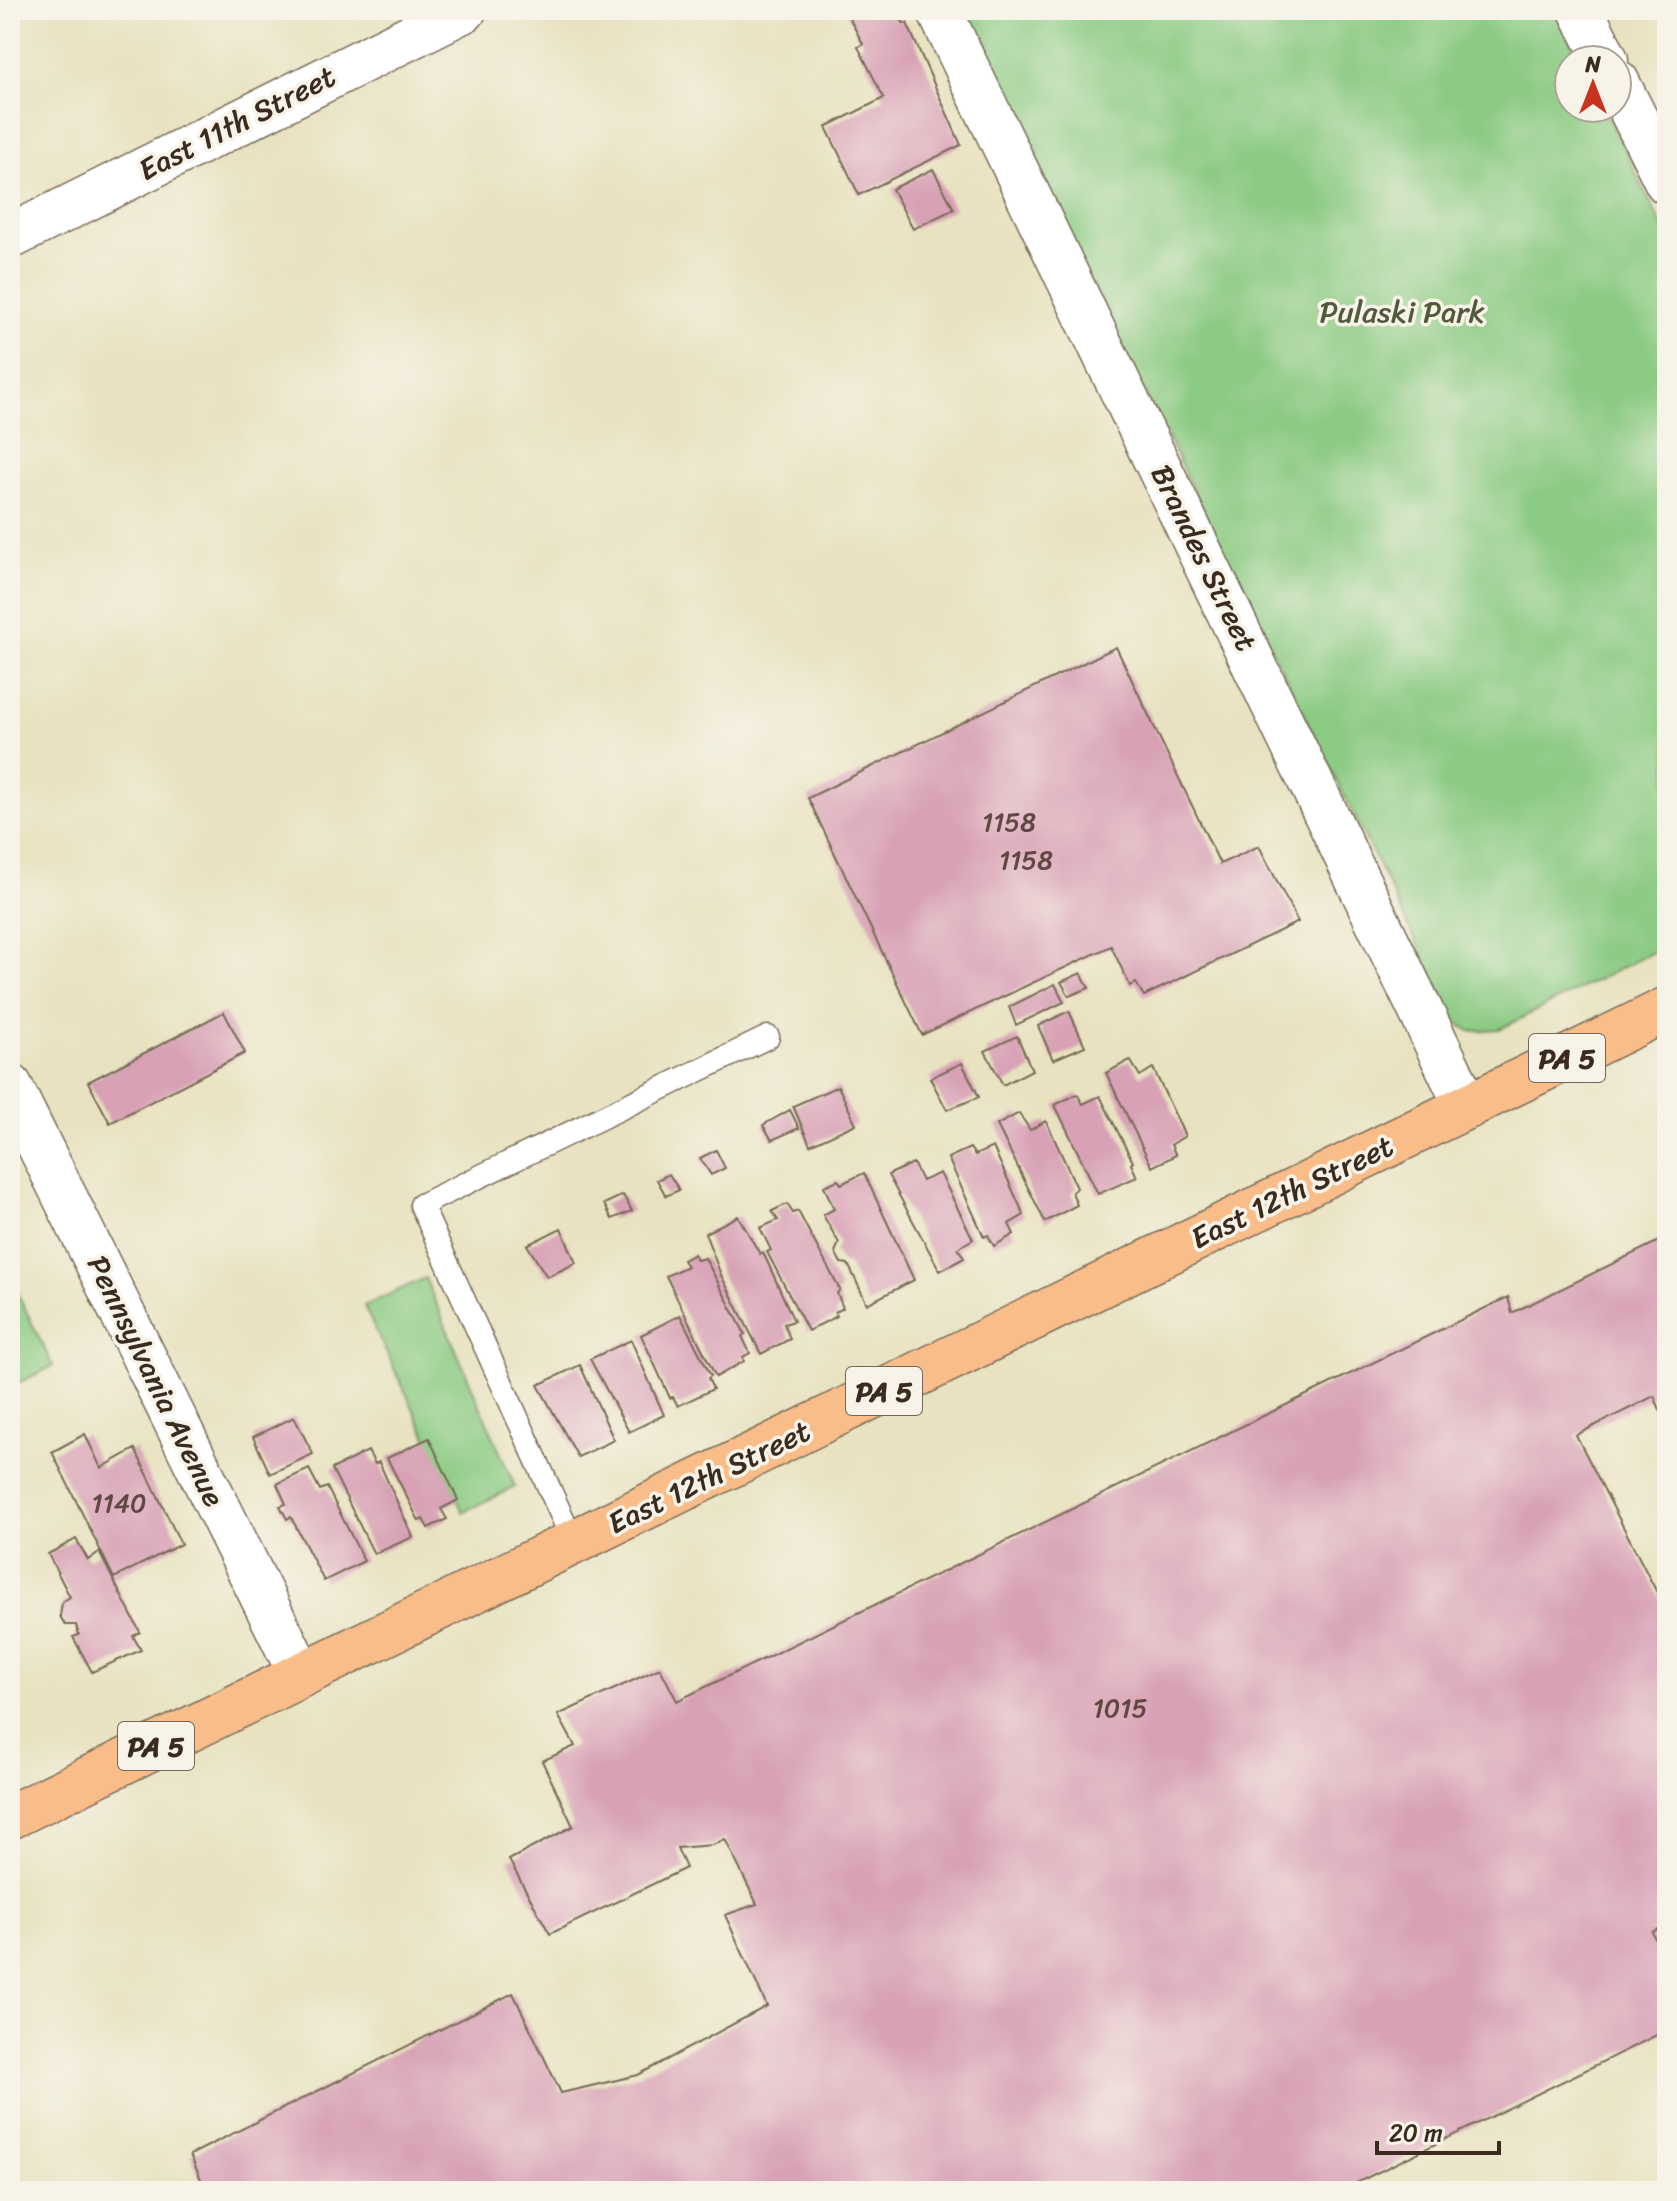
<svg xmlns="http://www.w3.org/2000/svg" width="1677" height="2201" viewBox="0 0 1677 2201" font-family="Sriracha,sans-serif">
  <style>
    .green { fill: #8bcb83; stroke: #637a50; stroke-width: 2 }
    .building { fill: #d8a1b6 }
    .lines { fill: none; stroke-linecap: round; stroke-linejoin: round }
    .service-casing { stroke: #786a57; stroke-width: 25 }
    .minor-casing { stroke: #786a57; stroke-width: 47 }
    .primary-casing { stroke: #786a57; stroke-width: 47 }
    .service { stroke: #fff; stroke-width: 22 }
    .minor { stroke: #fff; stroke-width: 44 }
    .primary { stroke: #f9bd89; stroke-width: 44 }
    .labels { text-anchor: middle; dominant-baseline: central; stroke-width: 7; stroke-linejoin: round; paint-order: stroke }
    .number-label { font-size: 26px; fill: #624844 }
    .shield { fill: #f7f3e8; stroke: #73665b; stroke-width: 2 }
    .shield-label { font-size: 28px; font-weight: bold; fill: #3b2a1e }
    .street-label { font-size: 30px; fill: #3b2a1e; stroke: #f7f3e8 }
    .park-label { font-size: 30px; fill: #535a3c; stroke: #f7f3e8 }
  </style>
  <rect width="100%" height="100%" fill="#f7f3e8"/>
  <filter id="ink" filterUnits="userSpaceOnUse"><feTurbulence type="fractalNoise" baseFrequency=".0125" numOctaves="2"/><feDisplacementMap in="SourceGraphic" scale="16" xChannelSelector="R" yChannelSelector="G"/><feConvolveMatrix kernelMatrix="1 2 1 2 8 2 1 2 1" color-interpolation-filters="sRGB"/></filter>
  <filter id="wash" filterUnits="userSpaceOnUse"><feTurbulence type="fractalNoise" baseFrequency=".006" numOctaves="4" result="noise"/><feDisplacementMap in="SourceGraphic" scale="32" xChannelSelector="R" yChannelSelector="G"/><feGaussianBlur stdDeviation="1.8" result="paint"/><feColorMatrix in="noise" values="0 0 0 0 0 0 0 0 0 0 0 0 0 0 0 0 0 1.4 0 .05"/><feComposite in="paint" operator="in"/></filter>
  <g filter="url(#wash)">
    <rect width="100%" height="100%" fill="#e8e2c0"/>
    <path class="green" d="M956 10H1556L1580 60H1569V108H1604L1667 236V945L1500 1029 1470 1031 1456 1022Z
      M10 1278 53 1366 10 1387Z
      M425 1278 515 1487 463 1512 364 1306Z"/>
    <g id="blocks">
      <path class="building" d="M845 10H896L904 24 907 23 961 145 859 195 826 127 884 98 858 47 863 44Z
        M933 169 954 209 913 229 892 189Z
        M1116 647 1220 864 1259 846 1298 922 1144 996 1136 983 1130 986 1111 946 922 1035 808 798Z
        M1081 973 1089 988 1069 996 1061 982Z
        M1055 984 1064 1002 1016 1025 1009 1007Z
        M1069 1011 1085 1046 1053 1060 1038 1026Z
        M224 1012 245 1053 110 1123 88 1082Z
        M1017 1036 1032 1070 1003 1085 985 1051Z
        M1130 1060 1140 1076 1153 1068 1185 1136 1171 1145 1176 1155 1152 1167 1106 1073Z
        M962 1063 979 1097 947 1110 930 1078Z
        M838 1086 856 1124 810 1145 793 1106Z
        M1077 1094 1083 1104 1100 1096 1133 1162 1131 1164 1137 1177 1098 1194 1055 1105Z
        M790 1110 799 1128 772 1140 763 1125Z
        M1019 1113 1030 1130 1046 1121 1077 1188 1072 1192 1077 1205 1045 1222 997 1125Z
        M993 1147 1024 1215 1009 1224 1014 1234 994 1246 988 1235 984 1237 948 1158 970 1148 975 1155Z
        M716 1150 725 1168 711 1175 700 1158Z
        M913 1163 922 1181 940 1173 973 1239 958 1248 964 1258 940 1271 888 1175Z
        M864 1173 914 1280 867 1304 848 1264 841 1263 835 1252 839 1243 823 1215 834 1209 824 1186 838 1180 841 1184Z
        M669 1174 679 1190 666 1196 657 1180Z
        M623 1195 632 1211 612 1219 604 1204Z
        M787 1204 793 1213 798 1211 840 1290 837 1293 843 1308 835 1312 837 1316 808 1331 767 1252 771 1250 760 1228 778 1220 772 1211Z
        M738 1216 760 1254 763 1252 794 1321 784 1324 790 1339 761 1354 721 1275 705 1233Z
        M561 1228 576 1263 547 1277 527 1245Z
        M1667 1237V1425L1654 1396 1576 1435 1667 1612V1925L1652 1932 1667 1964V2030L1340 2191H191L204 2186 190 2155 513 1993 561 2093 638 2075 767 2006 725 1915 757 1904 725 1839 713 1845 677 1848 686 1868 550 1934 509 1860 573 1826 542 1761 575 1746 558 1715 660 1668 677 1701 1508 1297 1512 1313Z
        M694 1254 697 1260 705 1258 745 1334 742 1336 750 1353 743 1357 744 1361 716 1377 666 1276 687 1266 683 1260Z
        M680 1315 711 1376 708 1378 713 1389 678 1406 673 1397 670 1398 641 1335Z
        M631 1340 664 1415 629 1432 590 1359Z
        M580 1365 614 1440 578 1457 538 1385Z
        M294 1417 313 1454 270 1474 253 1437Z
        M85 1434 101 1468 135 1449 181 1544 114 1578 52 1452Z
        M429 1438 458 1500 441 1509 447 1519 428 1528 423 1519 419 1521 387 1458Z
        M368 1451 375 1464 379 1462 413 1537 374 1554 332 1469Z
        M309 1469 320 1490 327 1487 364 1561 324 1581 291 1517 287 1519 280 1506 286 1504 277 1484Z
        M76 1539 88 1560 99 1552 140 1632 133 1636 141 1650 92 1672 73 1637 79 1635 76 1625H65L60 1616 62 1602 70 1597 48 1554Z"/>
    </g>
  </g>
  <g filter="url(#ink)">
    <use href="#blocks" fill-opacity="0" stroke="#786a57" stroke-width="2"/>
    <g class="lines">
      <g class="service-casing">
        <path id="service" d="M574 1543 421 1205 768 1037"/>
      </g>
      <g class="minor-casing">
        <path id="minor" d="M939 10 1467 1107
          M1581 10 1606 60
          M1617 82 1667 182
          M10 237 464 10
          M10 1086 301 1675"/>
      </g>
      <g class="primary-casing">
        <path id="primary" d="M10 1817 1667 1009"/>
      </g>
      <use href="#service" class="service"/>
      <use href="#minor" class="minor"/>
      <use href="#primary" class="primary"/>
    </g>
  </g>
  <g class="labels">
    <g class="number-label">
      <text x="1009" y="822">1158</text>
      <text x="1026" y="860">1158</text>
      <text x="119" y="1503">1140</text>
      <text x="1120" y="1708">1015</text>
    </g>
    <g class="shield">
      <rect x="1529" y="1034" width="76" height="48" rx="6"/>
      <rect x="846" y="1367" width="76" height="48" rx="6"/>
      <rect x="118" y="1722" width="76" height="48" rx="6"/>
    </g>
    <g class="shield-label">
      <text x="1567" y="1058">PA 5</text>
      <text x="884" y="1391">PA 5</text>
      <text x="156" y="1746">PA 5</text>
    </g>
    <g class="street-label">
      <text transform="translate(237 123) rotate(-27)">East 11th Street</text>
      <text transform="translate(1204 558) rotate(64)">Brandes Street</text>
      <text transform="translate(1292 1192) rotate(-26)">East 12th Street</text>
      <text transform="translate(156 1381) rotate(64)">Pennsylvania Avenue</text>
      <text transform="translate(709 1477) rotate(-26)">East 12th Street</text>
    </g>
    <g class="park-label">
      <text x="1402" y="312">Pulaski Park</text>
    </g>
  </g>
  <rect width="1677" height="2201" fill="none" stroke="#f7f3e8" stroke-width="40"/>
  <g transform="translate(1593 84)"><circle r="38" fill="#f7f3e8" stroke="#aca397" stroke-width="2"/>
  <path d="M0-6L14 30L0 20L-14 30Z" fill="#c8321e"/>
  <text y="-12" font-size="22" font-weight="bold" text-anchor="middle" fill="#3b2a1e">N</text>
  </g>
  <path d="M1377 2141v12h122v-12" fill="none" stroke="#3b2a1e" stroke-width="4"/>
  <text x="1389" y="2141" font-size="24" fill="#3b2a1e" stroke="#f7f3e8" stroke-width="6" paint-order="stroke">20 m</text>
</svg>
